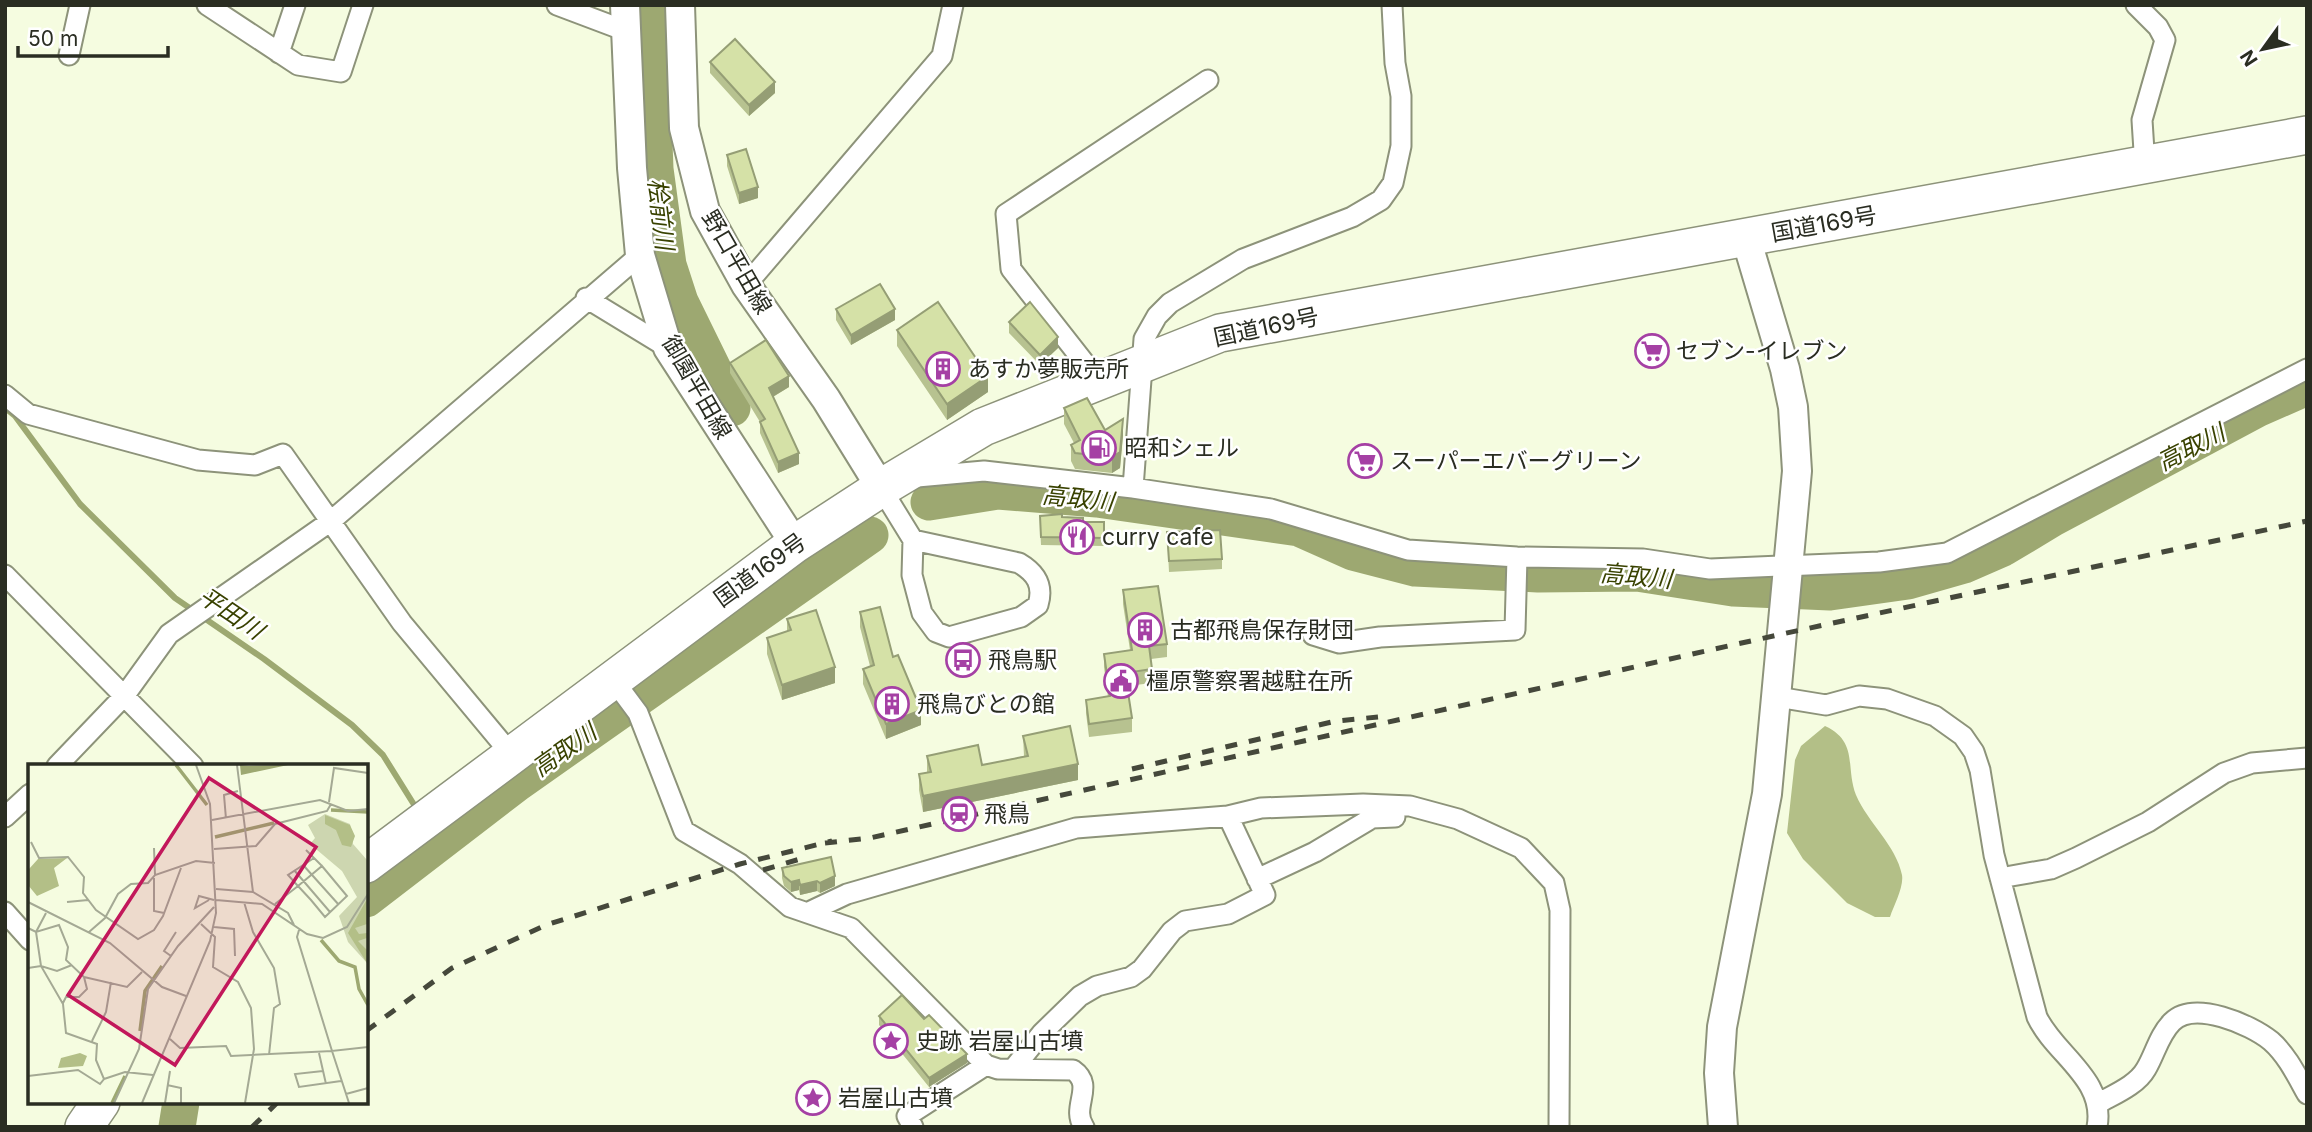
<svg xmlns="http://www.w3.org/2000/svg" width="2312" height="1132" viewBox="0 0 2312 1132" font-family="Inter,'Noto Sans JP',sans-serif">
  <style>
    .forest { fill: #b3bf87 }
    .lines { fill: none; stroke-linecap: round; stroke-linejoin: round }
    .stream { stroke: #9da871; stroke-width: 6 }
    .river { stroke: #9da871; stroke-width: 37 }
    .street-casing { stroke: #8d937a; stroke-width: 23 }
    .secondary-casing { stroke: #8d937a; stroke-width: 32 }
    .highway-casing { stroke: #8d937a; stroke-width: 40 }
    .street { stroke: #fff; stroke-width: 19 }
    .secondary { stroke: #fff; stroke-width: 28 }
    .highway { stroke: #fff; stroke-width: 37 }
    .rail { stroke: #45483b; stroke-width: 5; stroke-dasharray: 12 12; stroke-linecap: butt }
    .wall { fill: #b7c290 }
    .shaded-wall { fill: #959e75 }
    .building { fill: #d5e1a7; stroke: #959e75; stroke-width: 2 }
    .labels { text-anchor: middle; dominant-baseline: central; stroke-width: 5; stroke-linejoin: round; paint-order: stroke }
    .street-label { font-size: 23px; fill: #2a2d22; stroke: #fff }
    .poi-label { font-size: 23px; fill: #2a2d22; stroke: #fff; text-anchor: start }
    .water-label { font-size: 24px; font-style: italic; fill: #394200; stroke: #fff }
    .inset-river { fill: none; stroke: #9da871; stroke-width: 3.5 }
    .inset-road { fill: none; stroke: #a4a994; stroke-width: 2 }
    .view { fill: #c2185b; fill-opacity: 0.15; stroke: #c2185b; stroke-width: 3.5 }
    .inset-edge { fill: none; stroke: #2a2d22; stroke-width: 3.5 }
  </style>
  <rect width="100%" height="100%" fill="#f5fce0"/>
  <path class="forest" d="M1825 726C1859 742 1845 767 1856 795 1868 823 1896 845 1902 875 1904 887 1894 905 1890 917H1875L1847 903 1803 859 1787 833 1795 760 1801 746Z"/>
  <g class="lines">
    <path class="stream" d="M5 408 15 416 80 504 175 598 264 659 352 725 383 755 418 811
      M431 832 438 844"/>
    <path class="river" d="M652 5 651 66 655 169 668 265 680 302 732 408
      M929 502 998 491 1097 499 1299 528 1353 552 1415 568 1538 574 1637 573 1733 588 1830 592 1908 581 1964 565 2003 548 2053 518 2259 408 2307 387
      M366 899 517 783 870 535
      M177 1127 181 1102"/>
    <g class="street-casing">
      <path id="street" d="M207 5 298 65 341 72 363 5
        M557 5 626 31
        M2136 5 2158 27 2165 40 2142 120 2145 167
        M279 53 295 5
        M69 55 80 5
        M746 285 942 56 953 5
        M586 298 668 348
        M1098 380 1011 269 1006 214 1208 80
        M5 395 28 414 198 460 255 465 283 454 402 623 511 754
        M917 477 984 471 1133 488 1271 509 1408 550 1517 557 1643 559 1710 569 1879 562 1947 553 2307 369
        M888 485 881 488 913 540 912 575 922 613 936 632 949 637 1021 617 1038 605C1044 585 1036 573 1019 563L913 540
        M1133 488 1144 339 1157 316 1170 303 1243 259 1352 217 1381 200 1393 183 1401 146V96L1395 63 1392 5
        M5 575 193 766
        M1313 635 1339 643 1380 637 1515 630 1517 557
        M612 678 638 713 684 831 740 864 790 907 851 928 986 1065 998 1069 1073 1070C1096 1086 1070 1107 1084 1127
        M1777 697 1826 705 1859 696 1887 699 1935 716 1963 736 1974 752 1980 770 1994 855 2037 1017C2055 1055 2106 1079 2097 1127
        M57 766 125 695 169 634 331 521 640 255
        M5 817 30 794
        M2000 878 2051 869 2076 858 2148 822 2224 773 2252 763 2307 758
        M1257 879 1315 852 1372 818 1395 817
        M811 911 847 894 1076 828 1228 816 1261 808 1363 804 1410 806 1458 819 1521 848 1554 883 1560 910 1559 1127
        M5 912 30 940
        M1013 1069 1042 1033 1080 996 1097 986 1131 977 1142 969 1172 931 1185 921 1228 914 1265 895 1228 816
        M2099 1103C2115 1094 2137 1085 2146 1069 2155 1054 2159 1035 2172 1022 2194 1000 2250 1024 2271 1041 2287 1055 2297 1076 2307 1094
        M913 1127 907 1116 986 1065"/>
    </g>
    <g class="secondary-casing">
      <path id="secondary" d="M625 5 632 168 640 255 668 348 795 544
        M680 5 684 128 705 211 746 285 826 399 881 488
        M1723 1127 1719 1073 1722 1027 1767 794 1797 471 1793 407 1785 369 1746 238"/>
    </g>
    <g class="highway-casing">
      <path id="highway" d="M366 864 795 544 881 488 983 427 1220 333 2307 135
        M84 1127 101 1102"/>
    </g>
    <use href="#street" class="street"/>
    <use href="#secondary" class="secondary"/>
    <use href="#highway" class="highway"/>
    <path class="rail" d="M1132 769 1336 721 1378 717
      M825 843 870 838 1782 634 2307 521
      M763 870 800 859
      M366 1031 452 968 546 925 740 864 832 841
      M252 1127 278 1102"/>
  </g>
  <path class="wall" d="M710 62 775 93 749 116 710 73Z
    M727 155 758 198 739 204 727 166Z
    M836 309 895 320 851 345 836 320Z
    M1009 322 1058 348 1040 365 1009 333Z
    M897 330 988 392 947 420 897 346Z
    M730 363 789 387 773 397 799 464 778 473 760 433V422L730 373Z
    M1064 408 1105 430 1123 435 1120 468 1112 473 1075 469 1071 461V445L1074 443 1064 424Z
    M1062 517 1083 522H1104V546L1041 545 1040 524Z
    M1167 532 1222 559V569L1169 572Z
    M1123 590 1167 644V657L1151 659 1152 683 1127 686 1132 718V732L1089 737 1086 713V700L1108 697 1104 667V654L1130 650 1123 604Z
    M860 612 893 657 921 725 886 739 863 684V669L870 666 860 627Z
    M787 619 835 683 782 700 767 654V638L787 631Z
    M1023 736 1078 780 923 812 919 790V774L927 773V756L982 765 1024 756Z
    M782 868 835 886 820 893 817 891 800 895 799 890 791 892 784 886 782 878Z
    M879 1016 924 1019 967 1063 929 1087 879 1025Z"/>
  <path class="shaded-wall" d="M775 82V93L749 116V105Z
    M758 187V198L739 204V193Z
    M895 309V320L851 345V335Z
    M1058 337V348L1040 365V355Z
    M789 376V387L769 399V388Z
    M988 376V392L947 420V404Z
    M1123 419V435L1120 468 1112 473V457Z
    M799 453V464L778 473V462Z
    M835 667V683L782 700V685Z
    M921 710V725L886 739V724Z
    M1078 764V780L923 812V796Z
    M835 876V886L820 893V883Z
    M799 880V890L791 892V882Z
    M817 881V891L800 895V885Z
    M967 1054V1063L929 1087V1078Z"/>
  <path class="building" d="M735 39 775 82 749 105 710 62Z
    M746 149 758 187 739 193 727 155Z
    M880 284 895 309 851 335 836 309Z
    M938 302 988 376 947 404 897 330Z
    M1030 302 1058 337 1040 355 1009 322Z
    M766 340 789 376 769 388 799 453 778 462 760 422 765 419 730 363Z
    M1087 398 1105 430 1123 419 1120 452 1112 457 1075 453 1071 445 1080 440 1064 408Z
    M1062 514V517L1083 518V522H1104V538L1041 537 1040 516Z
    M1220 530 1222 559 1169 561 1167 532Z
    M1158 586 1167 644 1149 646 1152 669 1125 673 1132 718 1089 724 1086 700 1110 696 1104 654 1132 650 1123 590Z
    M880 607 893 657 898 655 921 710 886 724 863 669 874 665 860 612Z
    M816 610 835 667 782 685 767 638 791 630 787 619Z
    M1070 726 1078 764 923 796 919 774 931 772 927 756 978 745 982 765 1028 756 1023 736Z
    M831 857 835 876 820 883 817 881 800 885 799 880 791 882 784 876 782 868Z
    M902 995 924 1019 929 1015 967 1054 929 1078 879 1016Z"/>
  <defs>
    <g id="supermarket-ring" transform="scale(1.75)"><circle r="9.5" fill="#fff" stroke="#a540a4" stroke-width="1.5"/><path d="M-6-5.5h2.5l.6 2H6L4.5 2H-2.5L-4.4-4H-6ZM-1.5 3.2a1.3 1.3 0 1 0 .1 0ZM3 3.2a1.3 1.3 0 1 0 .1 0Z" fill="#a540a4"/></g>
    <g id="building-ring" transform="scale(1.75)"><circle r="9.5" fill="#fff" stroke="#a540a4" stroke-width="1.5"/><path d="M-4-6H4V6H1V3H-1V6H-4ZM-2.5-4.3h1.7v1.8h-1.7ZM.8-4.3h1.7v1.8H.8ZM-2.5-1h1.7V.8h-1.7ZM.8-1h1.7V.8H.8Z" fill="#a540a4"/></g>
    <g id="fuel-ring" transform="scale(1.75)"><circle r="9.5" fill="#fff" stroke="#a540a4" stroke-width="1.5"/><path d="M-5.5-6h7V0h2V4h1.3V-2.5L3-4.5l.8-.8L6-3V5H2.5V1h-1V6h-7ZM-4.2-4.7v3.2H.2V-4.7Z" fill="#a540a4"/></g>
    <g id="restaurant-ring" transform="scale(1.75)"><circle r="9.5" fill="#fff" stroke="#a540a4" stroke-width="1.5"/><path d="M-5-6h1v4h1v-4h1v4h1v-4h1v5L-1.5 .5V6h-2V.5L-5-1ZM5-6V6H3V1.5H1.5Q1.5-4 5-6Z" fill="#a540a4"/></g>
    <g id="bus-ring" transform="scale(1.75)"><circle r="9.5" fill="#fff" stroke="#a540a4" stroke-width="1.5"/><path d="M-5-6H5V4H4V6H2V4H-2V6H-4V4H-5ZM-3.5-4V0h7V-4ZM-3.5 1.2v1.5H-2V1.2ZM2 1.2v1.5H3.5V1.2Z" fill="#a540a4"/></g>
    <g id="civic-ring" transform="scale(1.75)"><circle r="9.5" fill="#fff" stroke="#a540a4" stroke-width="1.5"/><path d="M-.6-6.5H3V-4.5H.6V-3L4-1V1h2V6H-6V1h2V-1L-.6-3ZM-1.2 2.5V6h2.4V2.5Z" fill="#a540a4"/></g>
    <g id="station-ring" transform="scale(1.75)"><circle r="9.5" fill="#fff" stroke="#a540a4" stroke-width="1.5"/><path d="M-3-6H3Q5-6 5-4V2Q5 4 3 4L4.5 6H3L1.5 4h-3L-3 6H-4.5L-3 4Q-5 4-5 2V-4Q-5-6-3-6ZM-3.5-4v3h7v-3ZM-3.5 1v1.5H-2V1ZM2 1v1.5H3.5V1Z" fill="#a540a4"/></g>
    <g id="sight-ring" transform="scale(1.75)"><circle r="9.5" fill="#fff" stroke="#a540a4" stroke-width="1.5"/><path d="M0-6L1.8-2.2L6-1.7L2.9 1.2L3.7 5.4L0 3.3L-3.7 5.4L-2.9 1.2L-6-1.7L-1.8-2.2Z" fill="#a540a4"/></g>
  </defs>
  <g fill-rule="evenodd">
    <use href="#supermarket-ring" x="1652" y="351"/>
    <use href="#building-ring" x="943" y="369"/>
    <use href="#fuel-ring" x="1099" y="448"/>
    <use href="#supermarket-ring" x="1365" y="461"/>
    <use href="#restaurant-ring" x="1077" y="537"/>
    <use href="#building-ring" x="1145" y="630"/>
    <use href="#bus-ring" x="963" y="660"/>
    <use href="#civic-ring" x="1121" y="681"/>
    <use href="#building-ring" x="892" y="704"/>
    <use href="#station-ring" x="959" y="814"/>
    <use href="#sight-ring" x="891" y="1041"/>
    <use href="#sight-ring" x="813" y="1098"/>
  </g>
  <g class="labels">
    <g class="street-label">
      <text transform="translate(1824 224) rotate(-10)">国道169号</text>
      <text transform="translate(737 262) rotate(60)">野口平田線</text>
      <text transform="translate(1266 327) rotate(-12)">国道169号</text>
      <text transform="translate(697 387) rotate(60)">御園平田線</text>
      <text transform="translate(760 570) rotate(-36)">国道169号</text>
    </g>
    <g class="poi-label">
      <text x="1676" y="351">セブン-イレブン</text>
      <text x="968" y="369">あすか夢販売所</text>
      <text x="1124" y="448">昭和シェル</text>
      <text x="1390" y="461">スーパーエバーグリーン</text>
      <text x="1102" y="537">curry cafe</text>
      <text x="1170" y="630">古都飛鳥保存財団</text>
      <text x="988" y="660">飛鳥駅</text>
      <text x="1146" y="681">橿原警察署越駐在所</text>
      <text x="917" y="704">飛鳥びとの館</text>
      <text x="984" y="814">飛鳥</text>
      <text x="916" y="1041">史跡 岩屋山古墳</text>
      <text x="838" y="1098">岩屋山古墳</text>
    </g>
    <g class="water-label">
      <text transform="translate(661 214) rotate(83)">桧前川</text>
      <text transform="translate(2191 447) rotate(-27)">高取川</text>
      <text transform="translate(1078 498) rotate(6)">高取川</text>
      <text transform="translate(1636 576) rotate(5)">高取川</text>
      <text transform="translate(231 613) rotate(34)">平田川</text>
      <text transform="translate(564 750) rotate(-35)">高取川</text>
    </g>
  </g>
  <g transform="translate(28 764)">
    <rect width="340" height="340" fill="#f5fce0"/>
    <path d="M297 50 322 60 325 80 339 96V199L320 178 311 152 329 133 314 107 282 80 287 74 280 61Z" fill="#cdd6b0"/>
    <path d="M297 51 322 61 327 72 323 83 314 81 308 66 297 60ZM39 94 26 104 31 122 9 132 0 121 1 105 10 95ZM339 135V160L327 164 331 170 339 169V174L330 177 339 186V199L320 169ZM52 289 59 292 55 302 30 304 33 294Z" fill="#b3bf87"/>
    <path d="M212 1 221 2 260 1 213 11Z" fill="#9da871"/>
    <path class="inset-river" d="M148 1 179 41M303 46 340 48M187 73 246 59M293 176 311 197 327 203 331 225 340 241M112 267 117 227 134 202M84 339 97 312"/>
    <path class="inset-road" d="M209 1 225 128M301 38 306 4 340 9M198 55 196 31 210 27M184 56 292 36 320 47 340 45M3 78 11 94 40 93 56 113 55 129 68 146 110 175 126 166 135 152 153 104M126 84 127 111M186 85 228 82 247 60 299 47 303 40M278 86 294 102M276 102 311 141M266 106 302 148M126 114V147L136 149M188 125 225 128 260 149 266 161M181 136 167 144 171 132 186 136M188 136 234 140 279 170 295 174 319 163 340 130M0 138 82 179 134 223 158 232M39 138 60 136M216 138 225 168 246 204 252 240 246 244 241 291M247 140 270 122 294 102 319 132 297 153 283 136 270 122 269 121 260 111 286 94M173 160 187 173 185 203 210 218 223 244 226 285 217 339M186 163 206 165 207 192M0 164 8 168 31 161 40 183 38 196 56 213 59 225 51 233H38L35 239M271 166 269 173 304 287 340 283M61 168 77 154 90 130 103 120 120 119 127 111 168 97 187 99M143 192 136 187 148 168M0 204 13 202 29 207 44 201M56 213 99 223 114 208M142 275 152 284 198 282 203 292 304 287 321 339M64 277 78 248 83 218M291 289 298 320M295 307 267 310 271 323 313 317M0 312 50 306 72 320 76 315 68 296 69 280 38 269 35 240 13 202 8 168 18 149M76 315 97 308 125 311M139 321 153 324V339M318 330 340 324M86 339 111 285 120 225 150 182 186 143M114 339 182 177 188 149 182 40 168 1M137 339 142 307"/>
    <path class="view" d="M181 14 288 83 147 301 40 231Z"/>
    <rect width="340" height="340" class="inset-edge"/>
  </g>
  <rect width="2312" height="1132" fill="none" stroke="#2a2d22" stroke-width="14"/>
  <g transform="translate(2263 49) rotate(237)" stroke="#ffffff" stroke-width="5" paint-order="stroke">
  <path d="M0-5L12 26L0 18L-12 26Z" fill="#2a2d22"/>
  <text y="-10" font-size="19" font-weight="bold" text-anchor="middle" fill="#2a2d22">N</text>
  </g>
  <path d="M18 46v10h150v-10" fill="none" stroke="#2a2d22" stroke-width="3.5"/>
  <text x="28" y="46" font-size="21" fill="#2a2d22" stroke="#ffffff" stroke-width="5" paint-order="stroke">50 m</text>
</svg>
